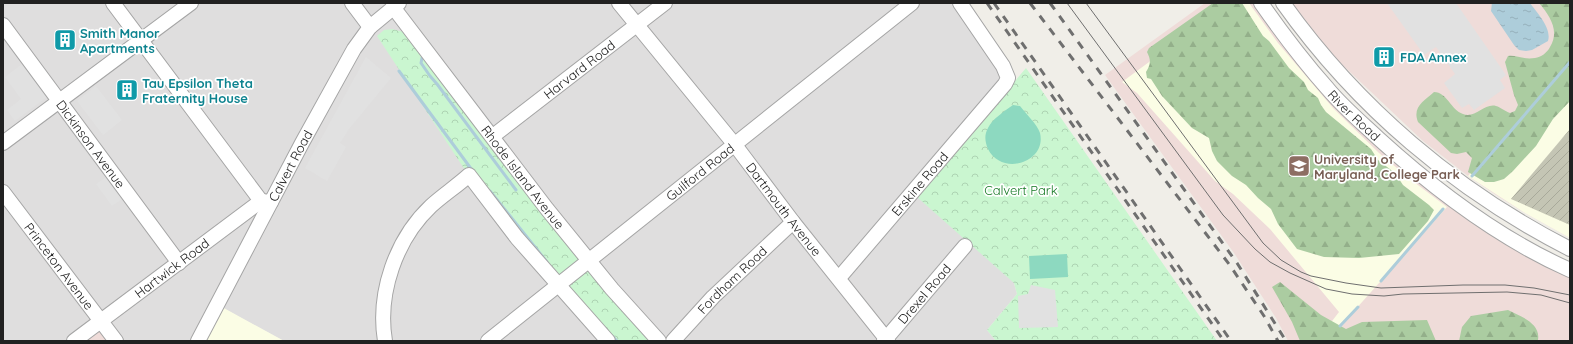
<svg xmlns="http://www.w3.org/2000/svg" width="1573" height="344" viewBox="0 0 1573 344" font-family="Quicksand,sans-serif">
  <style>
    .residential { fill: #dfdede }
    .commercial { fill: #efdcd9 }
    .education { fill: #fbfde5 }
    .construction { fill: url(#construction-furrows) }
    .forest { fill: url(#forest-firs) }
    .park { fill: url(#park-crowns) }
    .pitch { fill: #8dd9c0 }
    .parking { fill: #e1e1e1 }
    .water { fill: url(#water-ripples) }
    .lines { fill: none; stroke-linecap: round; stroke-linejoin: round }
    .stream { stroke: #adcdda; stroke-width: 3 }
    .minor-casing { stroke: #a5a5a5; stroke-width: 16 }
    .minor { stroke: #fff; stroke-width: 14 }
    .tram { stroke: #6f6f6f; stroke-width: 1 }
    .rail { stroke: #6f6f6f; stroke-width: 3; stroke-dasharray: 8 8; stroke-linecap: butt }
    .labels { text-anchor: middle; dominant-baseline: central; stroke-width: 3.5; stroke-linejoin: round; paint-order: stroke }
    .culture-label { font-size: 13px; font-weight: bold; fill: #0d838f; stroke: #fff; text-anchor: start }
    .street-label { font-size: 13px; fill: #212121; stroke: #fff }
    .education-label { font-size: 13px; font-weight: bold; fill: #785e54; stroke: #fff; text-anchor: start }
    .park-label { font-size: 13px; fill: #157923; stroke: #fff }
  </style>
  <defs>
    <pattern id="construction-furrows" width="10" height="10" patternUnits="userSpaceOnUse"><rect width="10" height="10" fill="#c4c5b4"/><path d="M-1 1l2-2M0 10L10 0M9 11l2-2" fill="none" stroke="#a8a99a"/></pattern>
    <pattern id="forest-firs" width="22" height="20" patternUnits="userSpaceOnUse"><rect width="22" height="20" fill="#abcca1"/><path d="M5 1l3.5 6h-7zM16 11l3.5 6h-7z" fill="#93af8a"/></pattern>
    <pattern id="park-crowns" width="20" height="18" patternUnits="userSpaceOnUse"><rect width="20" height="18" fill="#caf6d0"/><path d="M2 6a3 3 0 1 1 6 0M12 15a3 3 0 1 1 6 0" fill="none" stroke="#add3b2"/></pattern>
    <pattern id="water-ripples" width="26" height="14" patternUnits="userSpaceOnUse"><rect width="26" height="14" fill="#adcdda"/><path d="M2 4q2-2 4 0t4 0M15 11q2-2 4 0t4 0" fill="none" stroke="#95b0bb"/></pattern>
  </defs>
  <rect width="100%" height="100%" fill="#f0eee8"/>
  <path class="residential" d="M3 3H958L1003 66 1014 283 1017 294 987 330 996 341H284L217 305 198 341H3Z"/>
  <path class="commercial" d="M1205 3H1256L1379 145 1570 274V341H1288L1276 318 1234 253 1105 75Z
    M1291 3H1570V238L1525 213 1496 195 1468 176 1423 141 1333 56Z
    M101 321 116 341H74Z"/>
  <path class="education" d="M1229 3H1249L1278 43 1333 108 1379 153 1410 179 1447 207 1346 320 1341 326 1343 328 1329 325 1339 312 1270 229 1233 194 1215 181 1137 93 1122 82Z
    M1570 59V238L1525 213 1468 176Z
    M222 307 284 341H204Z"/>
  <path class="construction" d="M1570 129V225L1511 199Z"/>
  <path class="forest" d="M1213 3H1242L1263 36 1269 41 1289 68 1304 82 1308 90 1318 98 1321 105 1326 112 1371 149 1378 160 1395 173 1403 185 1429 205 1434 210 1428 221 1399 254 1359 258 1324 257 1297 249 1278 224 1271 209 1258 198 1246 185 1232 176 1217 161 1212 151 1209 138 1192 128 1162 96 1151 79 1147 78 1146 72C1151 64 1151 60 1147 52L1149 48Z
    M1539 3H1570V101L1553 119 1536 146 1513 171 1504 179 1494 182H1485L1468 172 1472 158 1466 152 1457 154 1451 153 1418 122C1412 107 1424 101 1434 92 1447 92 1451 110 1463 114 1475 119 1484 103 1496 106 1500 107 1505 111 1510 113L1515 111 1518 105 1514 95 1505 62 1508 56C1517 55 1523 60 1535 58 1541 57 1547 53 1550 47 1560 31 1550 16 1539 3Z
    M1280 282 1321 315 1346 329 1362 322 1427 320 1436 341H1300L1292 322 1272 287Z
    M1508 310C1520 316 1541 323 1538 340L1459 341 1462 327 1471 316Z"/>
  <path class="park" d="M392 29 404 32 655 341H608L465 170 377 36 384 30Z
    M1026 68 1217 341H996L987 330 1017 294 1014 283 917 197Z"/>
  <path class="pitch" d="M1013 105 1020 106C1026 114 1037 124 1040 133 1047 162 1002 177 988 149 985 142 984 135 988 128 992 119 1005 111 1013 105Z
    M1067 254 1068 277 1030 279 1029 256Z"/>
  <path class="parking" d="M1387 3H1456L1506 75 1500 80 1505 88 1474 110 1469 104 1462 108 1444 83 1455 74 1436 47 1424 55Z
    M366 57 391 78 349 129 340 143 346 147 327 181 305 168Z
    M22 64 47 97 15 121 7 110 21 99 5 77Z
    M96 86 122 120 103 135 77 101Z
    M109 175 125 197 112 206 96 184Z
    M1031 285 1055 290 1058 327 1019 328 1018 296 1028 294Z"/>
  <path class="water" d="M1492 3H1530C1537 13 1552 28 1548 41L1532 50 1526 51 1519 50 1514 45 1491 11Z"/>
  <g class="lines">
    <path class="stream" d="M422 58 421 63 430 76 437 84 516 190
      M399 71 472 170
      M1472 176 1570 62
      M490 191 547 262
      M1381 281 1443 209
      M1340 326 1358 307
      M612 336 617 341"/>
    <g class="minor-casing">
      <g id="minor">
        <path d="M113 3 261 201"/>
        <path d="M352 3 370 27"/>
        <path id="s1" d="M619 3 735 145 793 222 888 341"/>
        <path id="s2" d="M1261 3C1282 33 1304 62 1328 89 1343 107 1361 122 1378 138 1434 189 1500 239 1570 270"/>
        <path d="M1283 3C1357 107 1456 191 1570 249"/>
        <path id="s3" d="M393 7 547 209 612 289 659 341"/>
        <path id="s4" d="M3 25 179 263"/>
        <path id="s5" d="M493 136 665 3"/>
        <path d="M3 143 191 3"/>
        <path id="s6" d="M3 192 116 341"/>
        <path id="s7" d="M839 278 1005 84 1008 78 1003 66 960 3"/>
        <path id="s8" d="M74 341 261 201 271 202"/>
        <path id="s9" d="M198 341 302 143 354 49 370 27 399 3"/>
        <path d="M385 341C377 293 396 239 431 206 443 195 457 186 469 175L517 238 608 341"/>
        <path id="s10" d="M488 341 912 3"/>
        <path id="s11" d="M673 341 713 297 793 222"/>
        <path id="s12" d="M884 341 965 246"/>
      </g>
    </g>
    <use href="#minor" class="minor"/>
    <path class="tram" d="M1067 3 1223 215 1255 249 1270 262 1290 273 1326 289 1352 294 1384 296 1403 294 1507 292 1541 295 1570 303
      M1086 3 1263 243 1281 260 1301 272 1311 276 1346 283 1381 288 1463 285H1505L1534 288 1570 295"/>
    <path class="rail" d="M987 3 1224 341
      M994 3 1231 341
      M1030 3 1229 264 1264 316 1278 341
      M1050 3 1237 263 1286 341"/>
  </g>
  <defs>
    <g id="building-square" transform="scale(1.15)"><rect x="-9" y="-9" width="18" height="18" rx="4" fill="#0f9aa8" stroke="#fff"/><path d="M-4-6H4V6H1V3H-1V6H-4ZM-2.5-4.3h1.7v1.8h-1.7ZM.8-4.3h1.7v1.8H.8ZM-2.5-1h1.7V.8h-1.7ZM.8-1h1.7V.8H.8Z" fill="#fff"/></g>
    <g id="university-square" transform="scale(1.15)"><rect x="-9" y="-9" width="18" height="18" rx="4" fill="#8d6e63" stroke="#fff"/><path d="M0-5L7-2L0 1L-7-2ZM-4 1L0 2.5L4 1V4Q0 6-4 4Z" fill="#fff"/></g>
  </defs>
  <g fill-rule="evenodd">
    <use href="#building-square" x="65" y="40"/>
    <use href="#building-square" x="1384" y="57"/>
    <use href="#building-square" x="127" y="90"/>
    <use href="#university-square" x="1299" y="166"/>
  </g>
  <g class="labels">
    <g class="culture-label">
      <text x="80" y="33">Smith Manor<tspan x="80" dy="15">Apartments</tspan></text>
      <text x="1400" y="57">FDA Annex</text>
      <text x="142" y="83">Tau Epsilon Theta<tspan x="142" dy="15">Fraternity House</tspan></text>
    </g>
    <g class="street-label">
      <text stroke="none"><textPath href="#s5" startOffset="109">Harvard Road</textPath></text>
      <text stroke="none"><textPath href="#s2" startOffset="146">River Road</textPath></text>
      <text stroke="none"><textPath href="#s4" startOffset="148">Dickinson Avenue</textPath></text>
      <text stroke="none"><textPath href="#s9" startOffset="198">Calvert Road</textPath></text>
      <text stroke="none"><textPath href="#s10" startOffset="271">Guilford Road</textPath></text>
      <text stroke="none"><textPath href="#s3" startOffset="214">Rhode Island Avenue</textPath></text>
      <text stroke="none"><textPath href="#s7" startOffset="124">Erskine Road</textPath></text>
      <text stroke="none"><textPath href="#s1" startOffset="264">Dartmouth Avenue</textPath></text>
      <text stroke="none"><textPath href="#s6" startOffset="93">Princeton Avenue</textPath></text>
      <text stroke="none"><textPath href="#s8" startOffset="122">Hartwick Road</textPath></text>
      <text stroke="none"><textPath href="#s11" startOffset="85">Fordham Road</textPath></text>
      <text stroke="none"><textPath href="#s12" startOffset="62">Drexel Road</textPath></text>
    </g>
    <g class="education-label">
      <text x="1314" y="159">University of<tspan x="1314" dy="15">Maryland, College Park</tspan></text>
    </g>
    <g class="park-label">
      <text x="1021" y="190">Calvert Park</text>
    </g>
  </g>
  <rect width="1573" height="344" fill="none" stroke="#212121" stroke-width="8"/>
</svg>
